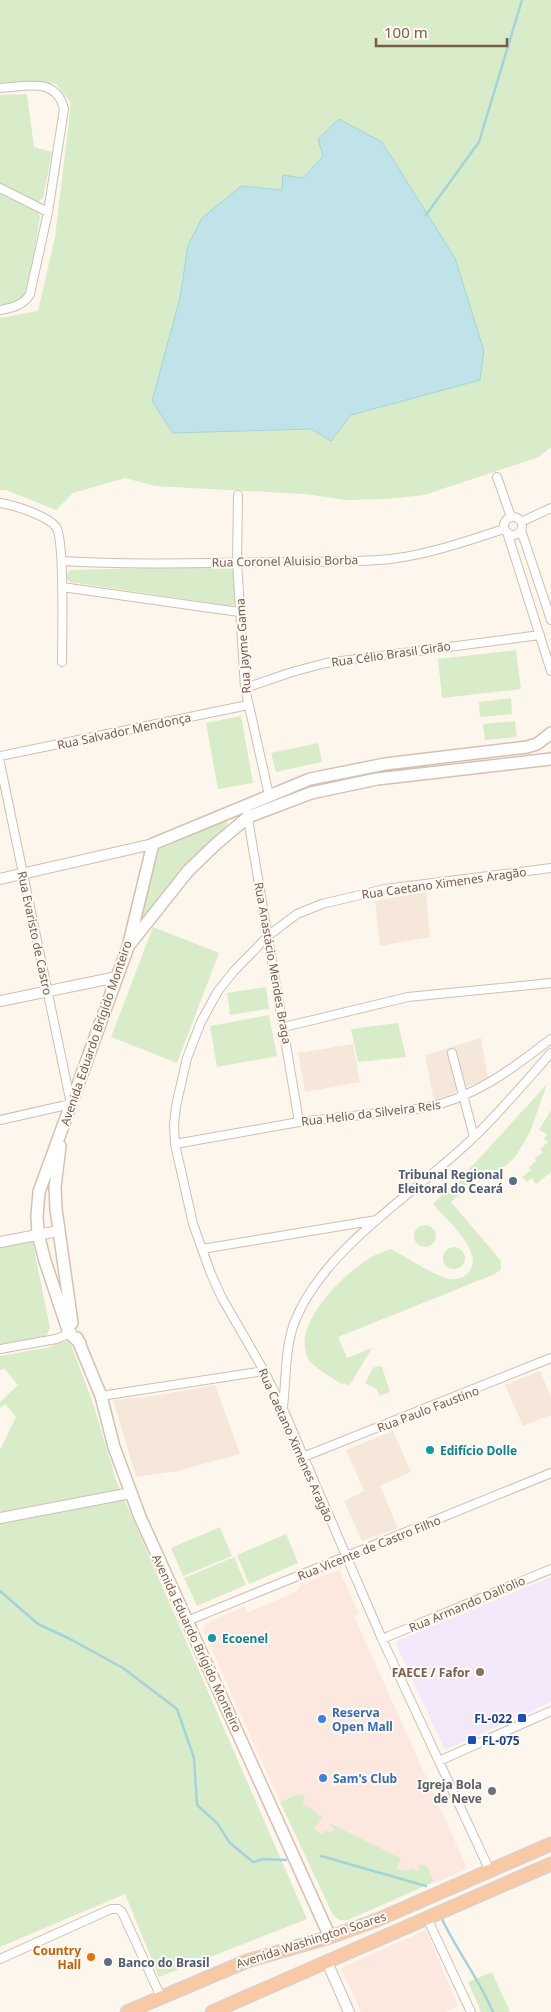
<svg xmlns="http://www.w3.org/2000/svg" width="551" height="2012" viewBox="0 0 551 2012" font-family="'Noto Sans',sans-serif">
  <style>
    .residential { fill: #f5e8da }
    .commercial { fill: #fde8e0 }
    .education { fill: #f3e8fa }
    .green { fill: #d8ecc9; fill-rule: evenodd }
    .water { fill: #bfe3e8; stroke: #a5d3da }
    .lines { fill: none; stroke-linecap: round; stroke-linejoin: round }
    .stream { stroke: #a5d3da; stroke-width: 2.5 }
    .minor-casing { stroke: #d1beb0; stroke-width: 10 }
    .tertiary-casing { stroke: #d1beb0; stroke-width: 12 }
    .secondary-casing { stroke: #d6c0b0; stroke-width: 14 }
    .trunk-casing { stroke: #dad1cd; stroke-width: 15 }
    .minor { stroke: #fff; stroke-width: 8 }
    .tertiary { stroke: #fff; stroke-width: 10 }
    .secondary { stroke: #fff; stroke-width: 11 }
    .trunk { stroke: #f9c8a4; stroke-width: 12 }
    .service-dot { fill: #5c6f8a; stroke: #fffaf3; stroke-width: 2 }
    .culture-dot { fill: #0f9aa8; stroke: #fffaf3; stroke-width: 2 }
    .education-dot { fill: #8d6e63; stroke: #fffaf3; stroke-width: 2 }
    .transit-dot { fill: #1a4fb4; stroke: #fffaf3; stroke-width: 2 }
    .shop-dot { fill: #3f7fe0; stroke: #fffaf3; stroke-width: 2 }
    .worship-dot { fill: #6b7280; stroke: #fffaf3; stroke-width: 2 }
    .food-dot { fill: #e8710a; stroke: #fffaf3; stroke-width: 2 }
    .labels { text-anchor: middle; dominant-baseline: central; stroke-width: 4; stroke-linejoin: round; paint-order: stroke }
    .street-label { font-size: 12px; fill: #7a5c4d; stroke: #fffaf3 }
    .service-label { font-size: 12px; font-weight: bold; fill: #4e5e75; stroke: #fffaf3; text-anchor: end }
    .culture-label { font-size: 12px; font-weight: bold; fill: #0d838f; stroke: #fffaf3; text-anchor: start }
    .education-label { font-size: 12px; font-weight: bold; fill: #785e54; stroke: #fffaf3; text-anchor: end }
    .shop-label { font-size: 12px; font-weight: bold; fill: #366cbe; stroke: #fffaf3; text-anchor: start }
    .transit-label { font-size: 12px; font-weight: bold; fill: #164399; stroke: #fffaf3; text-anchor: end }
    .worship-label { font-size: 12px; font-weight: bold; fill: #5b616d; stroke: #fffaf3; text-anchor: end }
    .food-label { font-size: 12px; font-weight: bold; fill: #c56008; stroke: #fffaf3; text-anchor: end }
  </style>
  <rect width="100%" height="100%" fill="#fdf6ec"/>
  <path class="residential" d="M426 892 430 937 380 946 375 901Z
    M481 1038 488 1078 434 1101 425 1055Z
    M353 1044 360 1082 305 1092 298 1053Z
    M540 1371 551 1397V1415L523 1426 505 1385Z
    M215 1385 240 1454 177 1471 136 1477 113 1400 153 1396Z
    M393 1431 411 1472 380 1486 398 1528 362 1541 344 1501 364 1491 346 1450Z"/>
  <path class="commercial" d="M339 1570 359 1613 354 1616 466 1866 464 1870 435 1883 418 1871H402L396 1869 401 1858 331 1823 334 1828 330 1833 322 1834 314 1828 303 1803 305 1797 298 1794 280 1802 203 1630 206 1624 211 1621 244 1607 247 1613 297 1591 301 1585Z
    M426 1930 458 2006 445 2012H361L341 1968Z"/>
  <path class="education" d="M551 1577V1702L445 1750 395 1642Z"/>
  <path class="green" d="M0 0H551V447L539 457 424 495 387 499 346 500 305 494 155 486 125 478 73 493 56 510 6 490H0V318L38 311 55 237 71 103 56 84 0 83ZM323 156 480 380 351 415 331 440 311 429 173 433 180 298 188 245 241 186 282 190 303 178Z
    M27 94 34 147 52 152 43 198 38 202 0 186V95Z
    M0 193 38 210 40 217 27 295 23 301 0 308Z
    M229 566 233 569 236 603 232 606 70 582 66 577 70 570Z
    M516 650 521 689 442 698 438 659Z
    M511 698 512 714 480 717 479 702Z
    M241 716 253 783 218 789 206 723Z
    M515 721 517 737 485 740 483 724Z
    M318 743 322 762 276 772 271 753Z
    M226 820 228 824 180 871 148 915 139 922 138 918 159 850Z
    M153 927 219 953 177 1063 111 1037Z
    M266 987 269 1009 230 1015 227 993Z
    M269 1015 277 1056 217 1067 210 1026Z
    M398 1023 406 1057 358 1062 351 1029Z
    M547 1084 530 1132 515 1157 494 1177 486 1169 457 1193 459 1195 451 1202 501 1261V1269L495 1274 338 1337 347 1358 372 1348 349 1386 344 1383 343 1385C335 1379 314 1368 309 1360 289 1325 344 1274 370 1258 376 1254 384 1252 391 1249 406 1257 435 1276 450 1279 456 1280 463 1278 468 1273 487 1254 445 1218 433 1204L476 1162Z
    M551 1110V1172L536 1184 532 1178 527 1182 522 1177 531 1170 529 1167 536 1161 535 1158 543 1152 540 1149 548 1142 544 1139 547 1134 539 1130Z
    M414 1236a11 11 0 1 1 22 0a11 11 0 1 1-22 0Z
    M32 1239 50 1328 45 1338 0 1345V1247Z
    M443 1258a11 11 0 1 1 22 0a11 11 0 1 1-22 0Z
    M67 1341 71 1345 92 1400 116 1480 307 1919 159 1977 125 1894 0 1947V1450L16 1417 5 1404 0 1408V1402L18 1385 4 1368 0 1371V1356L50 1347 59 1342Z
    M378 1366 382 1367 390 1392 379 1396 377 1389 365 1383 373 1368Z
    M220 1527 232 1556 183 1576 171 1548Z
    M286 1534 298 1563 249 1584 237 1555Z
    M234 1557 246 1585 197 1606 184 1578Z
    M298 1794 305 1796 303 1803 323 1818 314 1828 322 1834 325 1830 330 1833 334 1828 329 1825 330 1823 401 1858 397 1869 409 1871 410 1868 418 1871 420 1864 427 1866 434 1882 348 1920C340 1922 336 1918 332 1913L280 1802Z
    M492 1972 510 2012H481L468 1982Z"/>
  <path class="water" d="M339 119 382 142 455 258 484 351 480 380 351 415 331 441 311 429 173 433 152 401 180 298 188 245 202 218 241 186 282 190 283 175 303 178 323 156 318 139Z"/>
  <g class="lines">
    <path class="stream" d="M426 215 479 142 522 0
      M0 1591 38 1624 70 1639 123 1668 177 1709 194 1758 197 1805 217 1823 230 1843 253 1862 264 1859 286 1860
      M321 1856 426 1886
      M442 1919C457 1951 479 1979 493 2012"/>
    <g class="minor-casing">
      <path id="minor" d="M0 88C25 87 56 76 64 109L48 212 30 294C24 305 12 308 0 310
        M0 188 48 212
        M497 477 511 517
        M238 495 237 562 245 688 269 795
        M0 503C14 505 48 516 56 527 65 539 62 641 62 662
        M504 526a9 9 0 1 1 18 0a9 9 0 1 1-18 0Z
        M521 522 551 508
        M521 530 551 620
        M507 532 551 671
        M62 561C129 565 198 563 266 562 307 561 350 563 391 559 430 554 467 541 504 529
        M62 587 239 612
        M245 688 292 672 326 663 540 635
        M0 756 248 705
        M0 763 71 1104 0 1120
        M247 813 299 1122
        M284 1027 408 997 551 983
        M452 1053 474 1137
        M175 1144 299 1122 423 1108C473 1099 512 1069 551 1039
        M202 1249 377 1220
        M0 1349 56 1339 72 1332
        M101 1396 264 1371
        M283 1407C286 1381 285 1345 295 1321 325 1246 418 1192 474 1137 501 1111 526 1081 551 1053
        M303 1457 551 1358
        M187 1621 551 1473
        M382 1639 551 1569
        M439 1761 551 1711
        M490 1871 382 1639 283 1409 264 1371 222 1298 211 1274 193 1224 175 1144 174 1125 176 1106 187 1058 201 1022 218 991 234 971 269 935 297 914 322 904 385 889 551 868
        M427 1918 471 2012
        M0 1959 111 1909H118L122 1912 161 1997"/>
    </g>
    <g class="tertiary-casing">
      <path id="tertiary" d="M0 879 153 844
        M0 1001 117 977
        M0 1242 58 1231
        M0 1518 131 1493
        M327 1962 349 2012"/>
    </g>
    <g class="secondary-casing">
      <path id="secondary" d="M130 944 188 871 216 844 248 817 311 793 377 779 551 759
        M60 1146 55 1187 56 1209 72 1323
        M77 1338 101 1396 114 1447 140 1517 330 1937
        M80 1343 69 1333 45 1261 38 1234 37 1216 39 1192 128 947 153 844 310 779 385 764 527 747 537 744 551 733"/>
    </g>
    <g class="trunk-casing">
      <path id="trunk" d="M127 2012 247 1961 330 1937 377 1920 551 1844
        M212 2012 551 1864"/>
    </g>
    <use href="#minor" class="minor"/>
    <use href="#tertiary" class="tertiary"/>
    <use href="#secondary" class="secondary"/>
    <use href="#trunk" class="trunk"/>
  </g>
  <g class="service-dot">
    <circle cx="513" cy="1181" r="5"/>
    <circle cx="108" cy="1962" r="5"/>
  </g>
  <g class="culture-dot">
    <circle cx="430" cy="1450" r="5"/>
    <circle cx="212" cy="1638" r="5"/>
  </g>
  <circle class="education-dot" cx="480" cy="1672" r="5"/>
  <g class="transit-dot">
    <rect x="517" y="1713" width="10" height="10" rx="2.5"/>
    <rect x="467" y="1735" width="10" height="10" rx="2.5"/>
  </g>
  <g class="shop-dot">
    <circle cx="322" cy="1719" r="5"/>
    <circle cx="323" cy="1778" r="5"/>
  </g>
  <circle class="worship-dot" cx="492" cy="1791" r="5"/>
  <circle class="food-dot" cx="91" cy="1957" r="5"/>
  <g class="labels">
    <g class="street-label">
      <text transform="translate(285 561) rotate(-1)">Rua Coronel Aluisio Borba</text>
      <text transform="translate(243 646) rotate(-94)">Rua Jayme Gama</text>
      <text transform="translate(391 654) rotate(-8)">Rua Célio Brasil Girão</text>
      <text transform="translate(124 731) rotate(-12)">Rua Salvador Mendonça</text>
      <text transform="translate(444 883) rotate(-8)">Rua Caetano Ximenes Aragão</text>
      <text transform="translate(35 933) rotate(78)">Rua Evaristo de Castro</text>
      <text transform="translate(273 963) rotate(80)">Rua Anastácio Mendes Braga</text>
      <text transform="translate(96 1033) rotate(-71)">Avenida Eduardo Brígido Monteiro</text>
      <text transform="translate(371 1113) rotate(-7)">Rua Helio da Silveira Reis</text>
      <text transform="translate(428 1409) rotate(-21)">Rua Paulo Faustino</text>
      <text transform="translate(296 1445) rotate(66)">Rua Caetano Ximenes Aragão</text>
      <text transform="translate(369 1548) rotate(-22)">Rua Vicente de Castro Filho</text>
      <text transform="translate(467 1604) rotate(-23)">Rua Armando Dall'olio</text>
      <text transform="translate(197 1643) rotate(65)">Avenida Eduardo Brígido Monteiro</text>
      <text transform="translate(311 1940) rotate(-18)">Avenida Washington Soares</text>
    </g>
    <g class="service-label">
      <text x="503" y="1174">Tribunal Regional<tspan x="503" dy="14">Eleitoral do Ceará</tspan></text>
      <text x="118" y="1962" text-anchor="start">Banco do Brasil</text>
    </g>
    <g class="culture-label">
      <text x="440" y="1450">Edifício Dolle</text>
      <text x="222" y="1638">Ecoenel</text>
    </g>
    <g class="education-label">
      <text x="470" y="1672">FAECE / Fafor</text>
    </g>
    <g class="shop-label">
      <text x="332" y="1712">Reserva<tspan x="332" dy="14">Open Mall</tspan></text>
      <text x="333" y="1778">Sam's Club</text>
    </g>
    <g class="transit-label">
      <text x="512" y="1718">FL-022</text>
      <text x="482" y="1740" text-anchor="start">FL-075</text>
    </g>
    <g class="worship-label">
      <text x="482" y="1784">Igreja Bola<tspan x="482" dy="14">de Neve</tspan></text>
    </g>
    <g class="food-label">
      <text x="81" y="1950">Country<tspan x="81" dy="14">Hall</tspan></text>
    </g>
  </g>
  <path d="M376 38v8h131v-8" fill="none" stroke="#7a5c4d" stroke-width="2.5"/>
  <text x="384" y="38" font-size="15" fill="#7a5c4d" stroke="#fffaf3" stroke-width="4" paint-order="stroke">100 m</text>
</svg>
